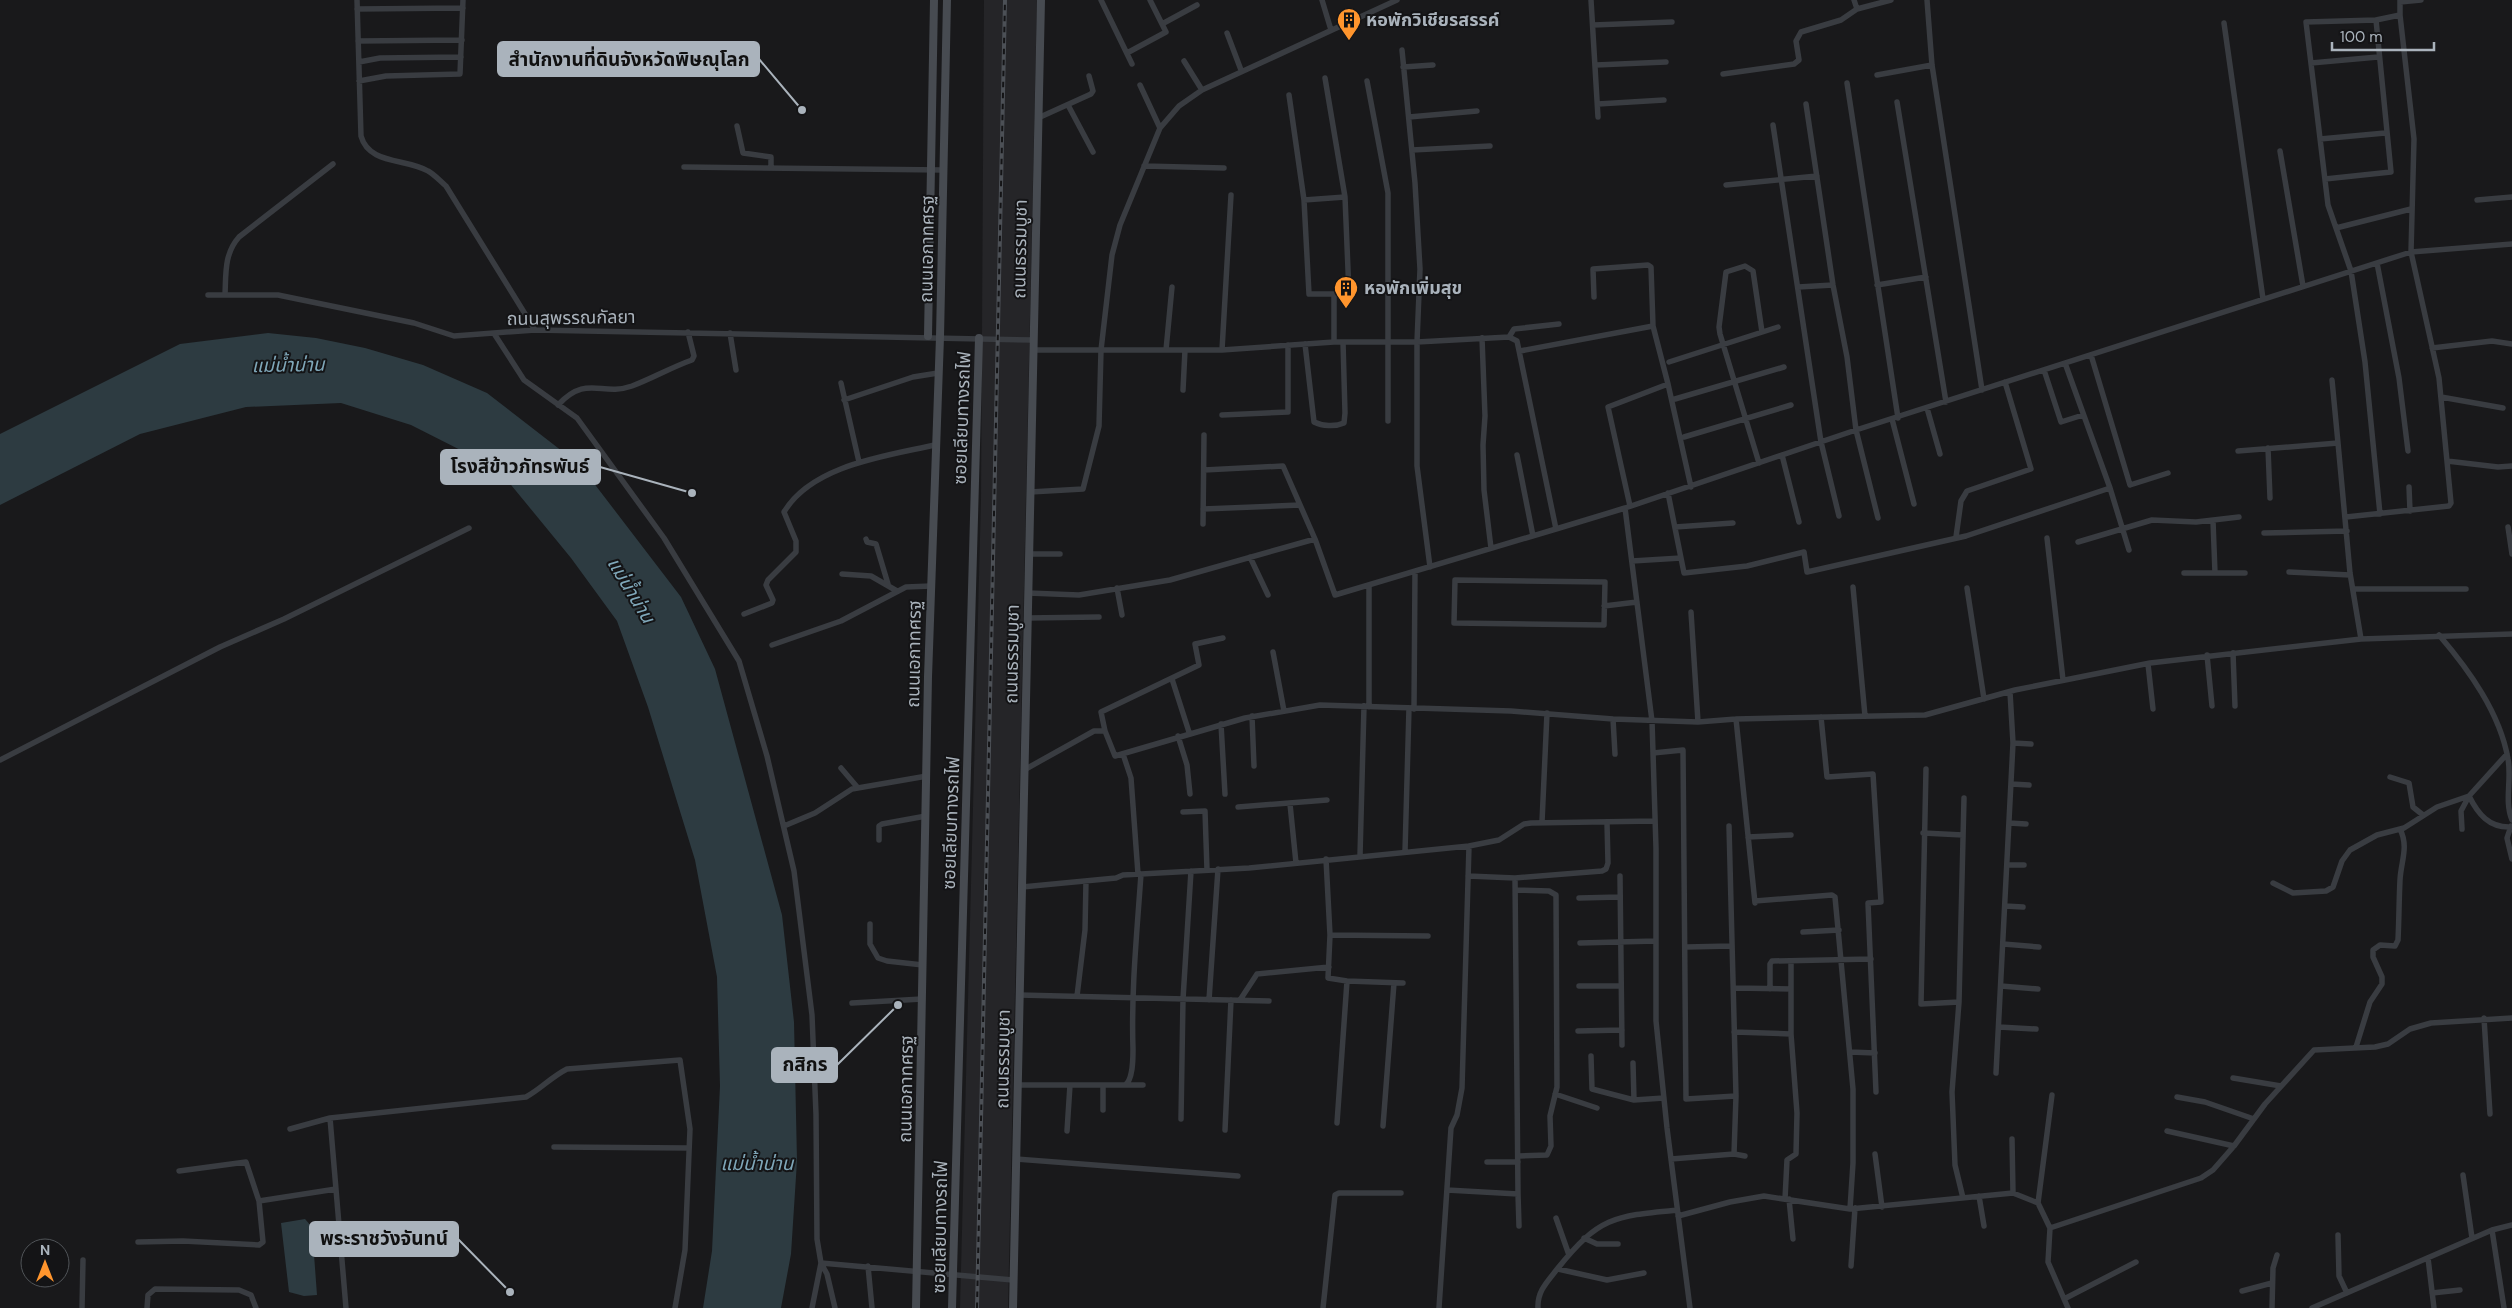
<svg xmlns="http://www.w3.org/2000/svg" width="2512" height="1308" viewBox="0 0 2512 1308" font-family="'DM Sans','Noto Sans Thai',sans-serif">
  <style>
    .built { fill: #252528 }
    .water { fill: #2d3b41 }
    .lines { fill: none; stroke-linecap: round; stroke-linejoin: round }
    .street { stroke: #393c41; stroke-width: 5.5 }
    .secondary { stroke: #474b51; stroke-width: 8 }
    .rail-casing { stroke: #4c5056; stroke-width: 4 }
    .rail { stroke: #141416; stroke-width: 2; stroke-dasharray: 5.5; stroke-linecap: butt }
    .labels { text-anchor: middle; dominant-baseline: central; stroke-width: 4; stroke-linejoin: round; paint-order: stroke }
    .poi-label { font-size: 18px; font-weight: bold; fill: #aab3bc; stroke: #141416; text-anchor: start }
    .street-label { font-size: 18px; fill: #aab3bc; stroke: #141416 }
    .water-label { font-size: 19px; font-style: italic; fill: #7fa7b9; stroke: #141416 }
    .leader { fill: none; stroke: #aab3bc; stroke-width: 2 }
    .callout-dot { fill: #aab3bc; stroke: #141416; stroke-width: 2 }
    .callout { fill: #aab3bc; stroke: #aab3bc; stroke-width: 2 }
    .callout-label { font-size: 19px; text-anchor: middle; font-weight: bold; fill: #111 }
  </style>
  <rect width="100%" height="100%" fill="#19191b"/>
  <path class="built" d="M984 0H1037L1008 1308H960L981 500Z"/>
  <path class="water" d="M268 333 316 338 365 348 423 365 487 393 580 465 681 597 715 669 782 915 794 1022 797 1161 791 1254 781 1308H703L712 1251 720 1086 717 977 695 860 648 707 617 621 571 558 498 469 411 425 341 403 246 407 140 434 0 505V434L180 344Z
    M305 1219 312 1227 317 1295 304 1296 289 1292 281 1223Z"/>
  <g class="lines">
    <path class="street" d="M357 0 361 136C369 165 406 158 428 171 434 174 440 181 446 186L535 330
      M1101 0 1132 64
      M1322 0 1331 30
      M1591 0 1598 117
      M1854 0 1857 9 1891 0
      M1927 0 1932 65 1982 390
      M2400 2 2421 0
      M357 9 463 8
      M2376 20 2400 15V0
      M2224 23 2263 299
      M1162 24 1197 5
      M1593 25 1672 22
      M1227 33 1241 70
      M358 41 462 40
      M1402 50 1415 183 1420 269 1417 342V466L1430 567
      M1127 53 1166 32 1150 0
      M1184 61 1202 90
      M359 62 380 58 461 57
      M2311 63 2378 57
      M1596 65 1666 62
      M1403 67 1433 65
      M1723 74 1794 64 1799 60 1796 41 1801 32 1841 20 1857 9
      M1877 75 1932 65
      M359 81 386 76 460 74 463 0
      M1367 81 1388 193V421
      M1847 83 1898 418
      M1140 85 1160 128
      M1289 95 1304 200 1309 294H1349L1345 197 1325 78
      M1897 102 1946 402
      M1598 104 1664 100
      M1806 104 1833 285 1847 357 1856 430 1878 518
      M1068 105 1093 152
      M1409 117 1477 111
      M1038 118 1091 94 1093 91 1089 76
      M1773 125 1821 442 1839 516
      M737 126 743 153 771 157V168
      M2320 139 2385 133
      M1412 150 1490 146
      M2280 151 2303 286
      M1144 166 1224 168
      M684 167 944 170
      M2325 179 2391 172 2376 20 2306 22 2328 205 2351 271 2365 362 2380 514
      M1726 185 1817 176
      M1304 200 1345 197
      M2477 200 2512 197
      M2336 228 2411 209
      M2377 263 2399 378 2408 451
      M1877 285 1926 277
      M1798 287 1833 285
      M208 295H278L414 323 454 336 535 330 1033 340
      M225 295C226 274 224 254 239 237L333 164
      M1594 297 1593 269 1648 265 1651 267 1653 326 1668 384 1691 487
      M730 333 736 370
      M495 335 524 380 577 418 664 538 739 661 767 756 794 871 812 1015 816 1114 817 1239 821 1263 827 1274 835 1308
      M1509 337 1514 329 1559 324
      M1482 338 1485 416 1483 445 1484 490 1491 548
      M1334 342V294
      M1305 344 1314 422C1322 426 1335 427 1344 423L1345 413 1343 342
      M2432 348 2492 341 2512 344
      M1033 350H1222L1334 342H1417L1509 337 1517 341 1556 529 1625 508 1652 721 1656 848V1021L1667 1128 1690 1308
      M1166 350 1172 287
      M1222 350 1231 195
      M1520 351 1653 326
      M2091 355 2130 485 2168 473
      M1669 362 1778 327
      M2044 370 2061 422 2083 415
      M2332 380 2338 443
      M841 383 859 462
      M1183 390 1185 350
      M2441 397 2503 408
      M1675 399 1784 367
      M844 400 913 377 938 373
      M558 405C587 374 601 397 632 386 653 378 672 367 692 360L694 356 688 332
      M1927 408 1940 454
      M1222 415 1288 412V345
      M1892 419 1914 504
      M1684 437 1791 405
      M2268 448 2270 498
      M2238 451 2338 443 2350 573 2361 639
      M1517 455 1533 536
      M1782 455 1799 522
      M2447 461 2498 467 2512 466
      M1759 463 1720 334 1719 327 1726 272 1745 266 1753 271 1762 332
      M1204 470 1283 466 1315 539
      M2409 487 2410 511
      M2110 488 2129 550
      M1030 492 1083 489 1099 426 1101 350 1112 255 1120 225 1160 128 1179 106 1202 90 1397 0
      M1668 493 1681 558
      M1630 506 1608 407 1668 384
      M1625 508 1856 430 2411 252 2512 244
      M1203 509 1300 505
      M2346 517 2449 506 2451 503 2439 378 2411 252 2414 139 2400 15
      M2213 521 2215 573
      M1203 524 1204 435
      M1675 527 1733 523
      M2508 527 2512 554
      M2264 533 2347 531
      M1956 537 1961 501 1967 491 2031 469 2005 382
      M2047 538 2063 680
      M866 539 867 542 876 544 888 584
      M2078 542 2152 520 2196 522 2239 517
      M1029 554H1060
      M1250 557 1268 595
      M1632 561 1681 558 1684 573 1747 566 1804 552 1807 572 1966 536 2110 488 2065 363
      M2289 572 2350 575
      M2184 573H2245
      M842 574 871 576 897 591
      M1455 580 1605 582 1604 625 1454 623Z
      M1853 587 1865 716
      M1117 588 1122 615
      M1967 588 1984 699
      M2353 589H2466
      M1028 593 1079 595 1170 580 1315 539 1335 595 1556 529
      M1604 606 1637 602
      M1691 612 1698 722
      M744 614 772 603 773 600 766 585 768 580 796 552V541L784 512C812 465 886 456 935 445
      M1027 618 1099 617
      M2439 635C2469 670 2500 713 2508 759 2512 779 2504 801 2512 820
      M772 645 841 621 906 587 931 586
      M1273 652 1284 711
      M2233 653 2235 706
      M2207 655 2212 706
      M2148 664 2153 709
      M1172 679 1189 732
      M1369 707V586
      M1414 709 1415 571
      M1252 716 1254 766
      M1821 717 1827 777 1873 774 1881 902 1868 903 1876 1092
      M1613 719 1615 754
      M1736 719 1755 903
      M1221 724 1225 794
      M1105 731 1101 712 1199 665 1195 644 1223 638
      M1178 736 1187 765 1190 794
      M2013 743 2031 744
      M1653 753 1683 750 1686 1099 1736 1096
      M1123 754 1131 778 1138 874
      M0 760 220 647 284 619 469 528
      M841 768 858 788
      M1926 769 1921 1004 1959 1002
      M1024 770 1094 731H1105L1115 756 1245 718 1320 705 1511 711 1613 719 1698 722 1736 719 1925 715 2015 690 2150 663 2361 639 2512 634
      M2390 777 2409 783 2413 807 2423 815
      M2011 784 2029 785
      M2469 796C2478 814 2489 828 2511 827
      M1290 804 1296 863
      M1238 807 1327 800
      M1183 812 1205 811 1207 870
      M1542 822 1547 713
      M2009 823 2026 824
      M784 826 815 813 852 789 927 776
      M2511 826 2507 838 2512 859
      M2462 829 2461 811 2469 796
      M1923 833 1963 835
      M1748 837 1791 835
      M879 840V826L882 824 926 816
      M1469 846 1499 840 1524 824 1531 823 1655 821
      M1405 852 1409 708
      M1360 856 1364 706
      M1326 859 1330 935 1328 978 1347 981 1403 983
      M2007 865H2024
      M1468 876 1515 878 1602 871 1606 869 1608 863 1607 823
      M1620 876 1622 1045
      M2273 883 2293 893 2326 891 2333 887 2342 861 2350 850 2377 835 2404 828 2437 807 2469 796 2507 754
      M1022 887 1116 878 1123 875 1249 868 1469 846 1462 1088 1457 1115 1451 1128 1439 1308
      M1516 890 1549 891 1556 895 1557 1087 1550 1116 1551 1146 1547 1155 1519 1156
      M1579 898 1620 897
      M1755 901 1832 895 1835 897 1853 1089V1163L1850 1209
      M2005 906 2023 907
      M870 924V944L878 958 887 961 923 965
      M1803 932 1839 930
      M1330 935 1428 936
      M1580 943 1656 941
      M2003 944 2039 947
      M1686 947 1732 946
      M1579 986H1621
      M2001 986 2038 989
      M1734 988 1791 989
      M1770 989V964L1772 961 1871 959
      M1019 995 1269 1001
      M1077 996 1085 930 1086 881
      M1209 1000 1218 869
      M1240 1000 1257 974 1329 967
      M852 1003 922 999
      M2484 1018 2490 1114
      M1999 1027 2036 1029
      M1578 1031 1622 1030
      M1734 1032 1791 1034
      M2356 1047 2370 1002 2382 984V977L2373 957V950L2380 945 2395 946 2398 940C2399 920 2399 900 2400 880 2401 861 2409 847 2400 829
      M1850 1052 1875 1053
      M1591 1056 1592 1089 1634 1100 1664 1098
      M1633 1063 1634 1100
      M1996 1073 2013 743 2010 692
      M2233 1078 2281 1086
      M1017 1085H1070
      M1125 1085H1143
      M1555 1094 1597 1108
      M2177 1097 2205 1102 2254 1119
      M1103 1110V1085
      M1181 1119 1183 999 1191 871
      M1337 1123 1347 981
      M1383 1126 1394 983
      M290 1129 330 1118
      M1225 1130 1231 1000
      M1067 1131 1070 1085H1125C1133 1080 1133 1059 1133 1049 1131 991 1137 932 1141 874
      M2167 1131 2234 1146
      M2012 1139 2013 1193
      M554 1147 689 1148
      M1734 1154 1745 1156
      M1875 1154 1882 1207
      M1016 1159 1238 1176
      M1671 1159 1734 1154 1736 1096 1729 826
      M1487 1162H1518
      M179 1171 246 1162 259 1201
      M2463 1175 2472 1238
      M1447 1190 1518 1194 1515 878
      M1518 1194 1519 1226
      M1979 1196 1984 1226
      M1963 1198 1955 1165 1952 1092 1959 1002 1964 798
      M1785 1199 1787 1160 1796 1154 1797 1113 1791 1034V961
      M1789 1199 1793 1239
      M2038 1203 2052 1095
      M1678 1216 1730 1202 1764 1196 1850 1209 2013 1193 2038 1203 2050 1228 2048 1262 2068 1308
      M1556 1218 1569 1255
      M2050 1228 2201 1178 2213 1170 2234 1146 2265 1104 2314 1050 2375 1047 2388 1044 2410 1029 2431 1023 2512 1018
      M2492 1230 2504 1308
      M2338 1235 2339 1276 2347 1293
      M1584 1238 1597 1244H1618
      M138 1242 183 1241 259 1245 263 1242 259 1201 336 1189
      M2428 1258 2434 1308
      M868 1266 872 1308
      M1851 1266 1855 1208
      M1558 1269 1607 1280 1644 1273
      M2242 1291 2272 1283
      M2432 1293 2460 1290
      M2064 1299 2136 1262
      M82 1308 83 1260
      M147 1308 148 1295 155 1289 239 1290 251 1295 256 1308
      M346 1308 330 1118 526 1097C541 1089 551 1077 567 1069L680 1060 690 1129 685 1250 675 1308
      M812 1308 821 1263 1013 1280
      M1323 1308 1335 1195 1339 1193H1401
      M1538 1308C1537 1291 1548 1281 1558 1268 1599 1217 1614 1216 1677 1210
      M2272 1308 2273 1268 2277 1255
      M2312 1308 2492 1230 2512 1225"/>
    <path class="secondary" d="M928 336 934 0
      M916 1308 928 677 940 337 947 0
      M952 1308 979 338
      M1013 1308 1041 0"/>
    <g class="rail-casing">
      <path id="rail" d="M977 1308 1005 0"/>
    </g>
    <use href="#rail" class="rail"/>
  </g>
  <defs>
    <g id="building-pin" transform="scale(1.25)"><path d="M0 17L-7.5 6A9.5 9.5 0 1 1 7.5 6Z" fill="#ff952d" stroke="#141416"/><path d="M-4-6H4V6H1V3H-1V6H-4ZM-2.5-4.3h1.7v1.8h-1.7ZM.8-4.3h1.7v1.8H.8ZM-2.5-1h1.7V.8h-1.7ZM.8-1h1.7V.8H.8Z" fill="#111"/></g>
  </defs>
  <g fill-rule="evenodd">
    <use href="#building-pin" x="1349" y="20"/>
    <use href="#building-pin" x="1346" y="288"/>
  </g>
  <g class="labels">
    <g class="poi-label">
      <text x="1366" y="20">หอพักวิเชียรสรรค์</text>
      <text x="1364" y="288">หอพักเพิ่มสุข</text>
    </g>
    <g class="street-label">
      <text transform="translate(927 249) rotate(-89)">ถนนเอกาทศรฐ</text>
      <text transform="translate(1020 249) rotate(-89)">ถนนธรรมบูชา</text>
      <text transform="translate(571 318) rotate(-1)">ถนนสุพรรณกัลยา</text>
      <text transform="translate(962 418) rotate(-88)">ซอยเลียบทางรถไฟ</text>
      <text transform="translate(914 654) rotate(-89)">ถนนเอกาทศรฐ</text>
      <text transform="translate(1012 654) rotate(-89)">ถนนธรรมบูชา</text>
      <text transform="translate(951 823) rotate(-88)">ซอยเลียบทางรถไฟ</text>
      <text transform="translate(1003 1059) rotate(-89)">ถนนธรรมบูชา</text>
      <text transform="translate(906 1089) rotate(-89)">ถนนเอกาทศรฐ</text>
      <text transform="translate(940 1227) rotate(-89)">ซอยเลียบทางรถไฟ</text>
    </g>
    <g class="water-label">
      <text transform="translate(288 365) rotate(-1)">แม่น้ำน่าน</text>
      <text transform="translate(631 590) rotate(59)">แม่น้ำน่าน</text>
      <text x="757" y="1163">แม่น้ำน่าน</text>
    </g>
  </g>
  <path class="leader" d="M802 110L759 59M692 493L600 467M898 1005L837 1065M510 1292L458 1239"/>
  <g class="callout-dot">
    <circle cx="802" cy="110" r="5"/>
    <circle cx="692" cy="493" r="5"/>
    <circle cx="898" cy="1005" r="5"/>
    <circle cx="510" cy="1292" r="5"/>
  </g>
  <g class="callout">
    <rect x="498" y="42" width="261" height="34" rx="5"/>
    <rect x="441" y="450" width="159" height="34" rx="5"/>
    <rect x="772" y="1048" width="65" height="34" rx="5"/>
    <rect x="310" y="1222" width="148" height="34" rx="5"/>
  </g>
  <g class="callout-label">
    <text x="629" y="66">สำนักงานที่ดินจังหวัดพิษณุโลก</text>
    <text x="520" y="473">โรงสีข้าวภัทรพันธ์</text>
    <text x="805" y="1071">กสิกร</text>
    <text x="384" y="1245">พระราชวังจันทน์</text>
  </g>
  <g transform="translate(45 1263)"><circle r="24" fill="#141416" stroke="#505458"/>
  <path d="M0-4L9 19L0 12L-9 19Z" fill="#ff952d"/>
  <text y="-8" font-size="14" font-weight="bold" text-anchor="middle" fill="#aab3bc">N</text>
  </g>
  <path d="M2332 42v8h102v-8" fill="none" stroke="#aab3bc" stroke-width="2.5"/>
  <text x="2340" y="42" font-size="15" fill="#aab3bc" stroke="#141416" stroke-width="4" paint-order="stroke">100 m</text>
</svg>
